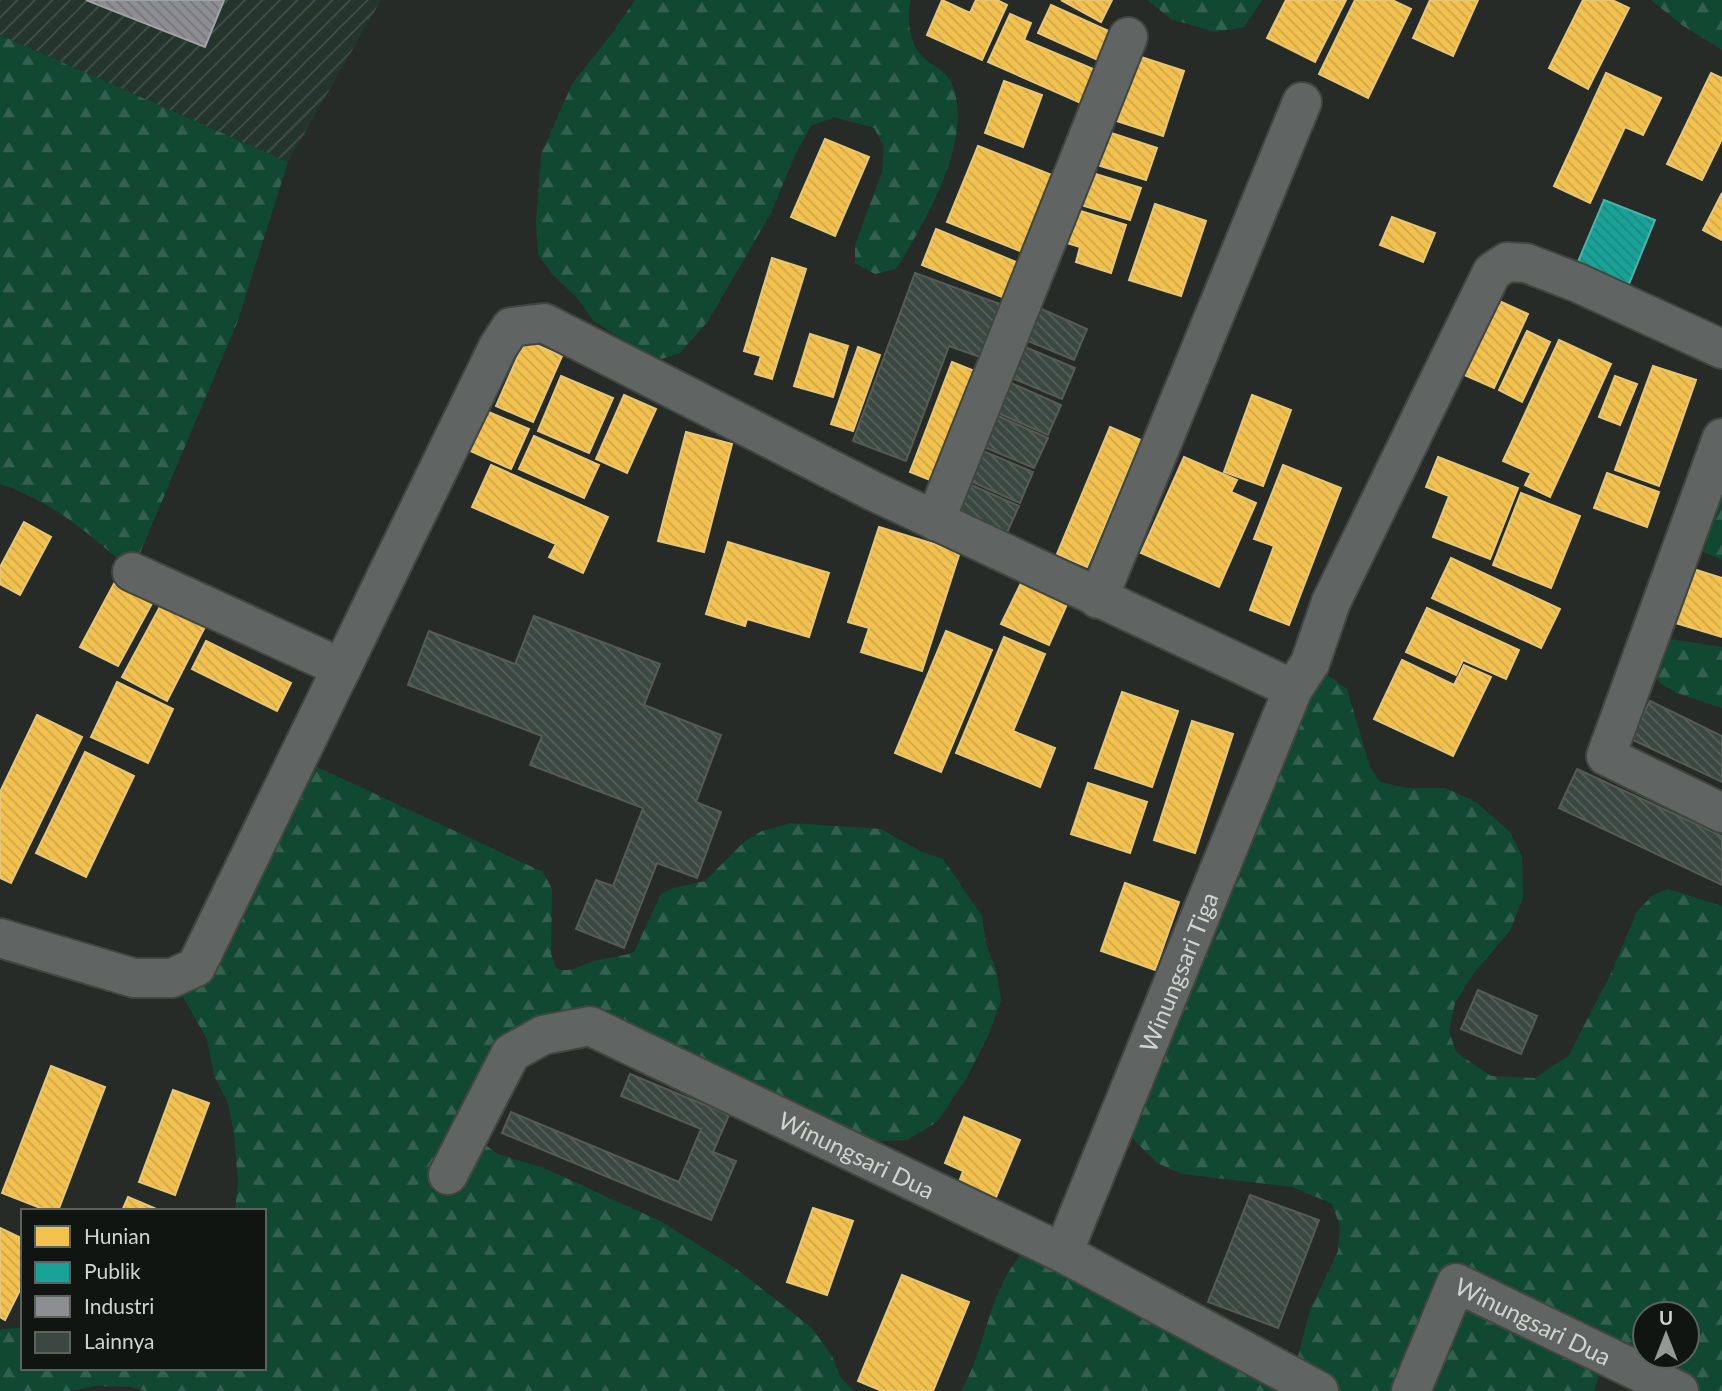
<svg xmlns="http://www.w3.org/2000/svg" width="1722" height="1391" viewBox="0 0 1722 1391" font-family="Lato,sans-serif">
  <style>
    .industrial { fill: url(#industrial-furrows) }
    .forest { fill: url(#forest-firs); fill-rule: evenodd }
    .homes { fill: url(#homes-back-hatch); stroke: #e7c775; stroke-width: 2 }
    .public { fill: url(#public-back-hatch); stroke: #4eb2a9; stroke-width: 2 }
    .industry { fill: url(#industry-back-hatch); stroke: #a0a3a5; stroke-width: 2 }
    .building { fill: url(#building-back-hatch); stroke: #565b58; stroke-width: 2 }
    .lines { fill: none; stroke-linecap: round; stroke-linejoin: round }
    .minor-casing { stroke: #414643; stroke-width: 42 }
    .minor { stroke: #606462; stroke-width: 38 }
    .labels { text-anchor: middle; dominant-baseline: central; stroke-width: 7; stroke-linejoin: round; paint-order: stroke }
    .street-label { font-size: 24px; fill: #ced5d1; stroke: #101512 }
  </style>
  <defs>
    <pattern id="industrial-furrows" width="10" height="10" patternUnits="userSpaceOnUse" patternTransform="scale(1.75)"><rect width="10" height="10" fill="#24352c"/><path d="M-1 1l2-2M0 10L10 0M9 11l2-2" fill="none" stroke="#43514a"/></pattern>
    <pattern id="forest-firs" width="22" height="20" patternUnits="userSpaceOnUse" patternTransform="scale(1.75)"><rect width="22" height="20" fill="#114832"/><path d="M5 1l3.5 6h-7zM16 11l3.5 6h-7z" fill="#32624f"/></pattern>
    <pattern id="homes-back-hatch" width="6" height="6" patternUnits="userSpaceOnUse" patternTransform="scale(1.75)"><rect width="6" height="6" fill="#f2c14e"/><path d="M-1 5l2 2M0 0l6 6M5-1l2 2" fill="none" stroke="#cea74b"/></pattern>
    <pattern id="public-back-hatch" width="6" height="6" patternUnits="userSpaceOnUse" patternTransform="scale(1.75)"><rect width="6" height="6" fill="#17a398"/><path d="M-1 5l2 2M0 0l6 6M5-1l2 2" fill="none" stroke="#23857d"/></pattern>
    <pattern id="industry-back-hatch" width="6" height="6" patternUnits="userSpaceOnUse" patternTransform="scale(1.75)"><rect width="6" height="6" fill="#8d8d92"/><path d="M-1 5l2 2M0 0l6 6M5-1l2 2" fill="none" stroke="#757679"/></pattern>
    <pattern id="building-back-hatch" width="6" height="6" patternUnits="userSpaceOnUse" patternTransform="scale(1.75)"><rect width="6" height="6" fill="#3b4742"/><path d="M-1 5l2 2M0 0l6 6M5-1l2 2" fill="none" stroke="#56615c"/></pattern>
  </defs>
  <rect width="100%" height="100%" fill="#262b28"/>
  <path class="industrial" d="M0 0H381L288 162 0 35Z"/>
  <path class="forest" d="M635 0H911C906 18 909 47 925 59 932 65 945 71 950 80 978 134 924 224 896 269L875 274 855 263V245L882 172 884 146 874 128 834 117 811 126 795 155 771 213 708 321 680 353 662 359 630 345 593 320 578 299 552 274 538 254 536 223 541 154 572 84 613 32Z
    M1147 0H1262L1244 27 1215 32 1171 19Z
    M1651 0H1722V50L1682 25Z
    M0 35 288 162 237 323 132 572C91 535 54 502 0 484Z
    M1722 438V560L1684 543Z
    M1650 636 1722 647V708L1677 693 1661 684 1642 660Z
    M1310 663 1347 689 1370 767 1380 782 1407 788H1445L1476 802 1510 832 1522 856 1523 897 1510 931 1474 973 1455 1003 1449 1031 1456 1052 1491 1076 1535 1078 1569 1055 1612 971 1637 911 1653 895 1668 889 1722 906V1391H1679L1605 1356 1594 1391H961C980 1359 985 1322 1000 1289 1008 1270 1020 1255 1033 1239L1293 1376 1310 1310 1338 1251 1340 1226 1332 1204 1293 1187 1182 1174 1157 1163 1135 1141 1120 1113ZM1645 1314H1687V1356H1645Z
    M298 758 543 872 552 889 551 954 557 969C576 973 578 965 595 961 608 957 621 957 634 952L661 894 673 888 705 881 745 841 762 831 791 823 881 829 920 851 943 859 982 916 986 944 996 969 1001 1000 988 1036 966 1079 937 1122 907 1140 865 1142 590 1026 511 1053 484 1144 498 1154 544 1168 662 1222 735 1268 811 1327 832 1356 841 1378 854 1391H144L131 1387 95 1386 71 1391H0V1329L23 1328V1368H264V1211H235L238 1182 234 1133 228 1103 214 1076 207 1039 172 978Z"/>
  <path class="homes" d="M942 0 970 13 976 0H997L1007 5 982 60 927 35Z
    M1061 0H1112L1101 22Z
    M1286 0H1346L1315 62 1267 38Z
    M1355 0H1392L1411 9 1368 98 1319 74Z
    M1430 0H1478L1453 56 1413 38Z
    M1583 0H1612L1629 8 1588 89 1549 68Z
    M1051 5 1113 33 1100 61 1038 33Z
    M1010 14 1031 23 1024 40 1098 71 1083 104 988 62Z
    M1138 56 1184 71 1163 136 1117 121Z
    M1606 73 1661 98 1643 135 1625 127 1590 203 1554 186Z
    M1711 73 1722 78V139L1702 180 1667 164Z
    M1004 81 1042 95 1023 147 985 133Z
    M1102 130 1157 148 1146 180 1091 163Z
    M825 139 869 157 835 236 791 217Z
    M978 146 1057 177 1025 253 947 222Z
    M1086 171 1141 188 1130 220 1075 203Z
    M1722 193V240L1703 230Z
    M1155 204 1206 221 1181 296 1129 280Z
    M1074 209 1126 225 1111 273 1076 262 1080 247 1064 242Z
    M1392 217 1435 233 1423 262 1380 245Z
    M936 229 1026 266 1012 301 922 265Z
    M772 258 806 269 772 379 755 374 761 356 744 351Z
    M1497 300 1528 314 1494 388 1462 374Z
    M1527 331 1550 342 1522 402 1499 390Z
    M810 334 848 346 833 397 794 386Z
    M525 340 562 356 533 422 496 406Z
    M1559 340 1611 364 1550 497 1525 485 1531 473 1503 461Z
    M858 347 880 355 853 431 831 424Z
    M952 362 982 374 940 484 910 472Z
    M1653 366 1696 380 1659 486 1615 470Z
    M561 376 613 398 589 453 538 431Z
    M1615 376 1637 384 1620 425 1599 417Z
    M624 395 656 409 627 473 596 459Z
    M1252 395 1291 410 1263 486 1224 472Z
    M484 410 529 429 511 469 466 449Z
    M1110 427 1141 440 1087 567 1057 554Z
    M686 432 732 444 704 552 658 541Z
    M534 436 599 465 584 498 519 469Z
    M1184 457 1237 480 1231 492 1256 503 1219 587 1141 553Z
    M1438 457 1518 488 1490 559 1433 537 1449 496 1426 487Z
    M491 465 608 517 583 573 549 557 556 544 472 507Z
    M1283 465 1341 488 1289 625 1250 610 1274 546 1254 539Z
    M1607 473 1659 492 1647 527 1594 508Z
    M1521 493 1580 516 1551 588 1493 565Z
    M24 522 51 537 20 595 0 584V567Z
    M879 527 960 552 922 671 861 652 869 628 848 622Z
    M728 542 829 573 809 637 747 619 745 626 706 614Z
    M1451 558 1560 609 1541 648 1432 598Z
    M1687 567 1722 578V637L1669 621Z
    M117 578 155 598 118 666 80 647Z
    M1022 581 1068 602 1049 645 1001 624Z
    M163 601 207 623 167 701 122 677Z
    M1427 608 1519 650 1506 679 1463 660 1456 675 1406 652Z
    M946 631 992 650 941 772 895 753Z
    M1004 637 1045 654 1013 731 1055 748 1040 787 956 753Z
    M206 641 291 683 277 711 192 669Z
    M1402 660 1454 685 1464 665 1491 677 1453 756 1374 719Z
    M117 682 173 709 148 763 91 737Z
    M1122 692 1178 711 1152 787 1095 768Z
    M37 715 82 737 11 883 0 878V792Z
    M1192 721 1233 734 1195 853 1154 840Z
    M85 752 134 776 86 877 36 853Z
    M1088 783 1147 802 1130 853 1071 834Z
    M1125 883 1179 902 1155 970 1101 951Z
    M51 1066 105 1087 58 1211H48L2 1193Z
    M173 1090 209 1103 175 1195 139 1182Z
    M964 1117 1020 1140 994 1202 957 1188 963 1171 945 1163Z
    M128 1197 161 1211H122Z
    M813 1208 853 1221 827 1295 787 1282Z
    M0 1228 23 1239V1289L21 1288 5 1320 0 1317Z
    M902 1275 969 1302 933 1391H882L858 1381Z"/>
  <path class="public" d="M1604 200 1655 220 1629 284 1577 264Z"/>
  <path class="industry" d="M86 0H224L205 47Z"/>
  <path class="building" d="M915 273 1011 308 991 361 949 346 906 461 853 441Z
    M1037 307 1087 329 1074 360 1023 339Z
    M1025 347 1075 368 1062 399 1012 378Z
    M1011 383 1061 405 1048 435 998 413Z
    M998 416 1048 438 1034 468 984 447Z
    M983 451 1033 472 1020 503 970 481Z
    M969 484 1019 506 1005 537 955 516Z
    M534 616 660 664 644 705 721 735 696 802 721 812 697 878 657 863 624 948 576 929 596 880 613 886 643 808 530 765 542 736 408 685 429 631 515 664Z
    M1650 701 1722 736V782L1631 739Z
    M1577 769 1722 836V885L1559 808Z
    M1478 990 1537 1016 1521 1054 1461 1029Z
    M630 1074 729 1115 713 1152 736 1161 711 1220 502 1133 511 1112 679 1182 701 1129 621 1096Z
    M1250 1195 1319 1220 1278 1328 1208 1302Z"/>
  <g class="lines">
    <g class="minor-casing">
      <g id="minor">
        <path d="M1722 438 1606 756 1722 813"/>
        <path d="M935 521 1128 37"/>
        <path d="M132 572 342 668"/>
        <path d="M1098 599 1302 102"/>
        <path d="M0 938 134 978H172L196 967 498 347 511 327 544 323 873 491 1293 689 1310 663 1331 602 1492 272 1507 262 1526 263 1578 283 1722 349"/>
        <path id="s1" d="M448 1175 511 1053 543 1035 590 1026 1063 1253 1319 1391"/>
        <path id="s2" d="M1063 1253 1293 689"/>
        <path id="s3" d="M1411 1391 1456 1283 1679 1391"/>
      </g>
    </g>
    <use href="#minor" class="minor"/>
  </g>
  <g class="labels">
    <g class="street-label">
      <text stroke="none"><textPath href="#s2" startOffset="304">Winungsari Tiga</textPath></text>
      <text stroke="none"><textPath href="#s1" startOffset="518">Winungsari Dua</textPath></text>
      <text stroke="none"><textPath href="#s3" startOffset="203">Winungsari Dua</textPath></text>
    </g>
  </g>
  <rect x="21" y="1209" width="245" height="161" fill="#101512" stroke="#5c625e" stroke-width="2"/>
  <rect x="35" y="1226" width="35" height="21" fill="#f2c14e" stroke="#5c625e" stroke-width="2"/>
  <text x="84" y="1244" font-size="21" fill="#ced5d1">Hunian</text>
  <rect x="35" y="1262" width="35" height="21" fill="#17a398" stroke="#5c625e" stroke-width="2"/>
  <text x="84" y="1279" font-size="21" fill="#ced5d1">Publik</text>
  <rect x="35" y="1296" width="35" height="21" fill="#8d8d92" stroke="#5c625e" stroke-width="2"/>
  <text x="84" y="1314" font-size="21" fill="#ced5d1">Industri</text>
  <rect x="35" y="1332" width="35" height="21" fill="#3b4742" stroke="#5c625e" stroke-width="2"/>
  <text x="84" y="1349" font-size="21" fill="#ced5d1">Lainnya</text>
  <g transform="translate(1666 1335)"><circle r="33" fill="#101512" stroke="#5c625e" stroke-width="2"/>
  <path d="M0-5L12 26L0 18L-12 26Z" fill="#939a96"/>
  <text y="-10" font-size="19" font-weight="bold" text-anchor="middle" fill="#ced5d1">U</text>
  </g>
</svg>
